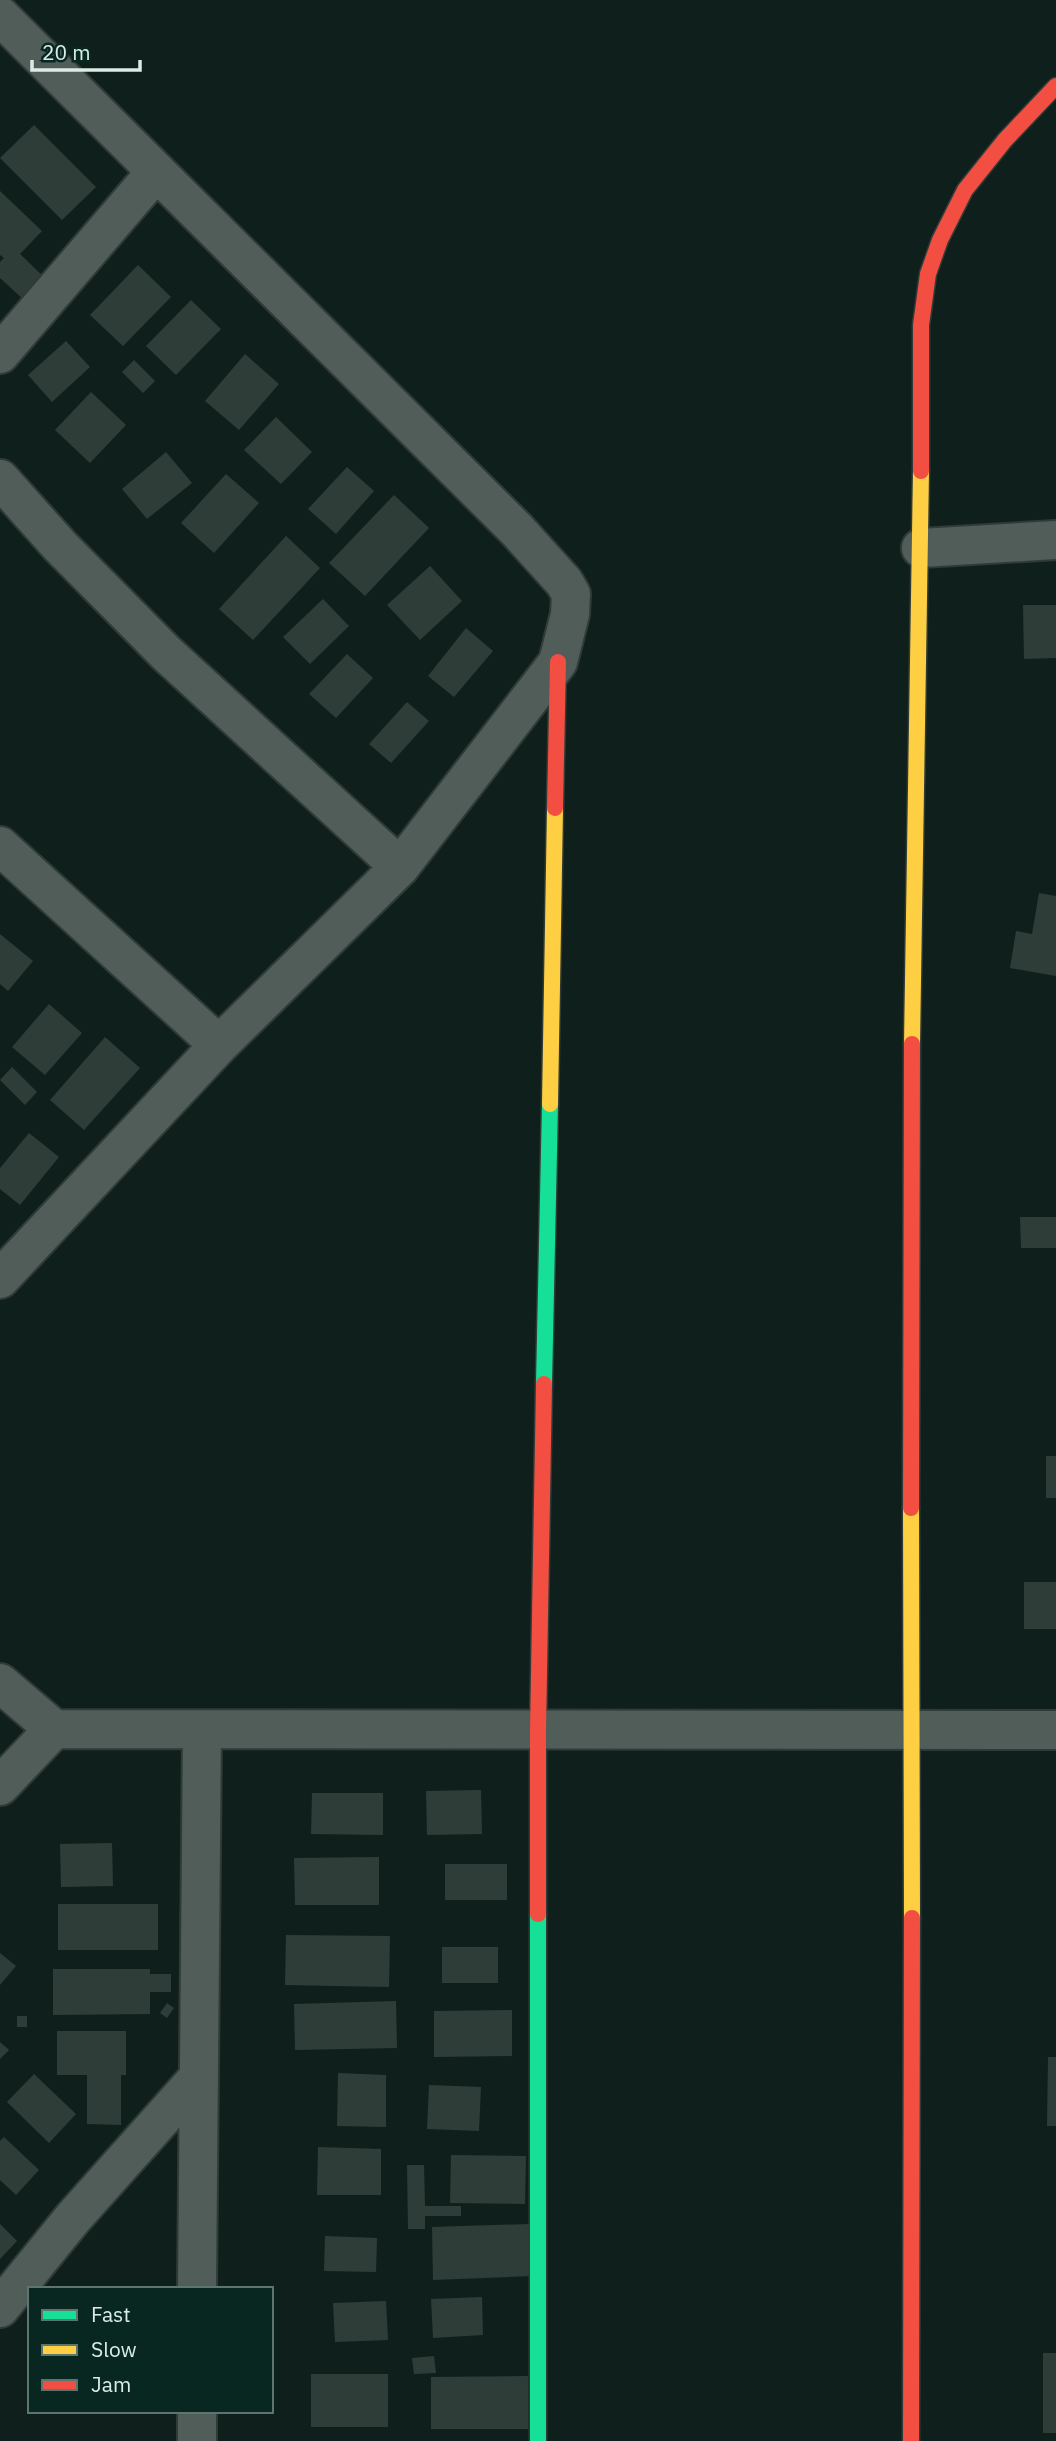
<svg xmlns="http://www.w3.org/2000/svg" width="1056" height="2441" viewBox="0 0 1056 2441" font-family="'IBM Plex Sans',sans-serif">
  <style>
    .building { fill: #2f3d39 }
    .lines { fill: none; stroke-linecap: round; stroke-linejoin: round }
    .street-casing { stroke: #303b37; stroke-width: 42 }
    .fast-casing { stroke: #303b37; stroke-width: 19 }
    .slow-casing { stroke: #303b37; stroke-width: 19 }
    .jam-casing { stroke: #303b37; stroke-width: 19 }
    .street { stroke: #505d59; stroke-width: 38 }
    .fast { stroke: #16e098; stroke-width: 16 }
    .slow { stroke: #ffcf43; stroke-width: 16 }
    .jam { stroke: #f24e42; stroke-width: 16 }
  </style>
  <rect width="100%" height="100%" fill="#0f201c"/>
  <path class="building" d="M34 125 96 187 62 220 0 158Z
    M0 191 42 231 20 254 46 279 25 301 0 278V262L4 258 0 255Z
    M138 265 171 297 123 346 90 315Z
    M191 300 221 329 176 375 146 346Z
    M66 341 90 367 52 402 28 375Z
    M245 354 279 384 239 430 205 401Z
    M134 360 155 381 143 393 122 372Z
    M91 392 126 425 90 463 55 430Z
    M276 417 312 452 281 484 244 450Z
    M166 452 192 483 147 519 122 489Z
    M347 467 374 491 336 534 308 509Z
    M226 474 259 503 214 553 181 523Z
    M394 495 429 528 365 596 329 563Z
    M286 536 320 568 253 640 219 609Z
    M430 566 462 601 420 640 387 605Z
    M323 599 349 626 310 664 283 637Z
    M1023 605H1056V658L1024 659Z
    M466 628 493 651 454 697 428 676Z
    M347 654 373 678 336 718 309 694Z
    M407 702 429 721 391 763 369 744Z
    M1039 893 1056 896V976L1010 968 1016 931 1032 934Z
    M0 934 33 961 8 991 0 984Z
    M49 1004 82 1033 45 1075 12 1047Z
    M105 1037 140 1068 84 1130 50 1100Z
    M12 1067 37 1092 25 1105 0 1080Z
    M29 1133 59 1157 20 1205 0 1189V1168Z
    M1020 1217H1056V1248H1021Z
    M1046 1456H1056V1498H1046Z
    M1024 1582H1056V1629H1024Z
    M481 1790 482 1834 427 1835 426 1791Z
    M312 1793H383V1835L311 1834Z
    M112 1843 113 1886 61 1887 60 1844Z
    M379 1857V1905H295L294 1858Z
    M445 1864H507V1900H445Z
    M58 1904H158V1950H58Z
    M286 1935 390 1936 389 1987 285 1985Z
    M442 1947H498V1983H442Z
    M0 1953 16 1966 0 1985Z
    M53 1969H150V1974H171V1992H150V2014L53 2015Z
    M396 2001 397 2048 295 2050 294 2004Z
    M167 2003 174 2008 167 2018 160 2013Z
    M512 2010V2056L434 2057V2011Z
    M17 2016H27V2027H17Z
    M57 2031H126V2075H121V2125L87 2124V2075H57Z
    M0 2042 9 2050 0 2059Z
    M1048 2057H1056V2126H1047Z
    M338 2073 386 2075V2127L337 2126Z
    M34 2074 76 2114 49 2143 7 2102Z
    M429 2085 481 2087 479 2131 427 2129Z
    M4 2137 39 2170 16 2195 0 2180V2141Z
    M318 2147 381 2149V2195H317Z
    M451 2155 526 2156 525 2204 450 2203Z
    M407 2165H424L425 2206H461V2216H425V2229H408Z
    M0 2224 17 2241 0 2259Z
    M530 2224 532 2276 433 2280 432 2227Z
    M325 2236 377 2238 376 2272 324 2271Z
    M482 2297 483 2335 433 2338 431 2299Z
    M386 2301 388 2340 335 2342 333 2303Z
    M1043 2353H1056V2433H1043Z
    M434 2356 436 2373 414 2374 412 2358Z
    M311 2374H388V2427H311Z
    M528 2376V2429H431V2377Z"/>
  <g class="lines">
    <g class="street-casing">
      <path id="street" d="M0 16 517 530 564 582 571 594 570 614 558 662 400 867 219 1045 0 1279
        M0 354 156 172
        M0 479 60 546 166 653 400 867
        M921 548 1056 540
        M0 846 219 1045
        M0 1683 54 1729
        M0 1786 54 1729 1056 1730
        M197 2289 202 1730
        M0 2308 73 2218 197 2079
        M197 2441V2411"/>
    </g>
    <g class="fast-casing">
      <path id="fast" d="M544 1384 550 1104
        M538 1914V2441"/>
    </g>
    <g class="slow-casing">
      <path id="slow" d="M912 1044 921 471
        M550 1104 555 808
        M911 1508 912 1918"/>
    </g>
    <g class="jam-casing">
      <path id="jam" d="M921 471V325L928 274 940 240 965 190 1005 140 1056 86
        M555 808 558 662
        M911 1508 912 1044
        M538 1914V1731L544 1384
        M911 2441 912 1918"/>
    </g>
    <use href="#street" class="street"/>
    <use href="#fast" class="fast"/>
    <use href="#slow" class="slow"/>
    <use href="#jam" class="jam"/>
  </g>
  <rect x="28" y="2287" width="245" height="126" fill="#082720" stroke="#5c766f" stroke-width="2"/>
  <rect x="42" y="2310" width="35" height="10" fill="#16e098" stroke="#5c766f" stroke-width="2"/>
  <text x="91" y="2322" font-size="21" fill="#dbece6">Fast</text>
  <rect x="42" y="2345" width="35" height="10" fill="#ffcf43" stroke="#5c766f" stroke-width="2"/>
  <text x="91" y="2357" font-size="21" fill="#dbece6">Slow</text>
  <rect x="42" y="2380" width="35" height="10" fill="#f24e42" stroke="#5c766f" stroke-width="2"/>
  <text x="91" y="2392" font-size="21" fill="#dbece6">Jam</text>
  <path d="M32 60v10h108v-10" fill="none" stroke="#dbece6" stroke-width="3.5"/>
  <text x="42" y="60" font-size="21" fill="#dbece6" stroke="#082720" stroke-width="5" paint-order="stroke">20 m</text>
</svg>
